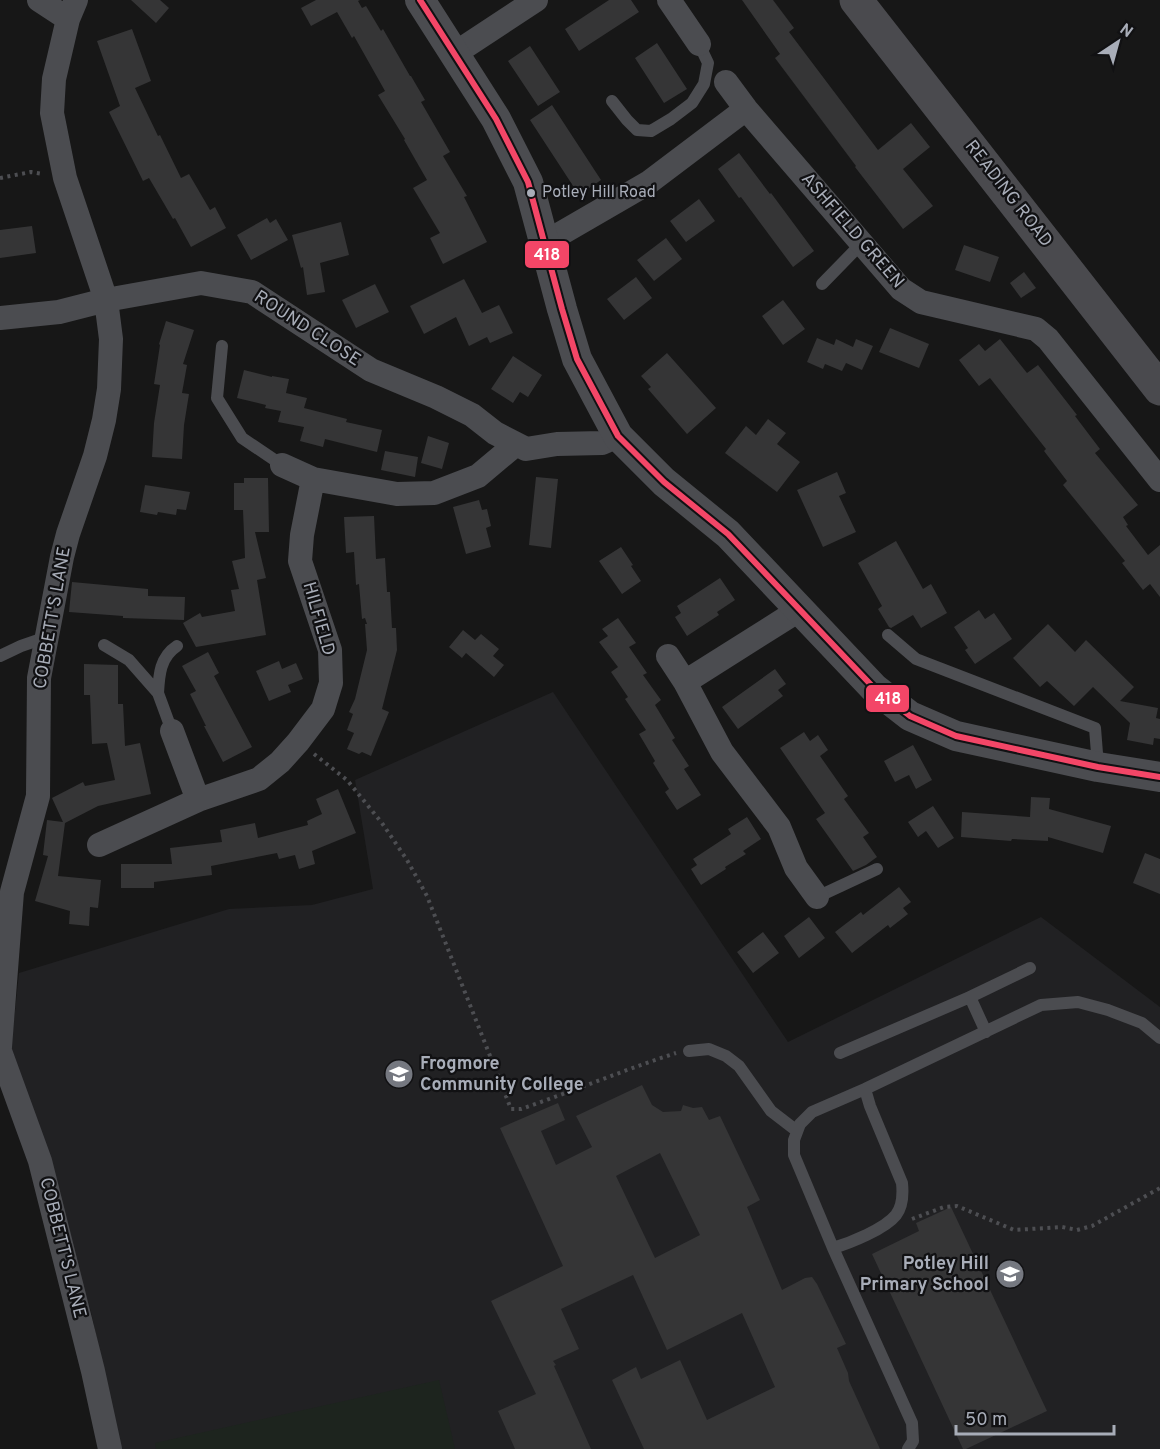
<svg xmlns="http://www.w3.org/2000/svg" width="1160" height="1449" viewBox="0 0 1160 1449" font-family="Overpass,sans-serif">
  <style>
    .built { fill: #212123 }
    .green { fill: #1d241e }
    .building { fill: #353536; fill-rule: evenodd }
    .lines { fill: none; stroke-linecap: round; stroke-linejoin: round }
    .path { stroke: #4d4e52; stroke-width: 4; stroke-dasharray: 3 4.5; stroke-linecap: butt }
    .service { stroke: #4b4c50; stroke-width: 12 }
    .minor { stroke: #4b4c50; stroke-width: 24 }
    .tertiary { stroke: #4b4c50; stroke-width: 30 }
    .secondary { stroke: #4a4a4e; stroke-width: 33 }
    .bus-1-casing { stroke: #111113; stroke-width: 10 }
    .bus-1 { stroke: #f34667; stroke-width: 6 }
    .bus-dot { fill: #a8adb8; stroke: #111113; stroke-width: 2 }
    .labels { text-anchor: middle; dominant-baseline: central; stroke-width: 4.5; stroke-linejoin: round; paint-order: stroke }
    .bus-label { font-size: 16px; fill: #a8adb8; stroke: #111113; text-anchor: start }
    .street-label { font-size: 18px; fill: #a8adb8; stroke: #111113 }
    .poi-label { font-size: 18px; font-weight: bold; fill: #a8adb8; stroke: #111113; text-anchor: start }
    .line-badge { stroke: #111113; stroke-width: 2 }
    .badge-label { font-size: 16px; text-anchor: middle; font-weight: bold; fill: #fff }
  </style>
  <rect width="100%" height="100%" fill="#171717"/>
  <path class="built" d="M553 692 788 1042 1041 917 1160 1007V1449H121L91 1312 11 1049 19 973 229 909 312 905 373 889 355 780Z"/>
  <path class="green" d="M439 1380 455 1449H156L155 1443Z"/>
  <path class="building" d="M131 0H160L169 8 156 23Z
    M316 0H360L358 1 362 8 366 6 381 31 383 29 410 76H411L425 100 421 102 450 152 443 156 467 196 464 197 487 242 443 264 430 238 440 233 413 188 427 180 404 140 405 139 378 95 385 91 354 36 352 38 337 12 311 26 301 8Z
    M609 0H631L639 12 579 51 565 29Z
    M742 0H773L794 28 789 32 878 150 911 123 930 147 903 169 933 206 903 229 855 167 856 166 775 58 780 54Z
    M132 29 151 81 135 88 158 136 160 135 181 178 189 174 210 210 215 207 226 228 191 247 175 218 173 219 149 178 143 181 109 112 120 106 97 41Z
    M657 43 687 89 664 103 635 58Z
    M530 46 560 92 538 106 508 61Z
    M552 105 601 180 579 195 530 120Z
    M739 153 770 194 771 193 814 251 793 267 741 197 739 198 718 169Z
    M699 199 715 221 686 242 670 221Z
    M267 218 270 223 276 219 288 240 251 260 237 235Z
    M341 222 349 255 320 263 325 292 307 295 303 267 301 268 292 235Z
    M32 226 36 253 0 258V230Z
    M666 238 682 259 654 281 637 260Z
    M964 245 999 257 990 282 955 270Z
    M1024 272 1036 288 1021 298 1010 283Z
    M636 277 652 298 624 320 607 299Z
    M464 279 482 313 499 305 513 333 490 343 487 337 469 346 456 317 424 334 410 306Z
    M375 284 389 312 356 328 342 300Z
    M783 300 805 329 783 345 762 316Z
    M166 321 194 330 183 364 187 365 182 393 189 394 184 425 182 459 152 457 154 423 160 385 154 384 160 345 159 344Z
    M890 328 929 344 919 368 879 352Z
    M817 338 834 345 836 339 853 347 856 339 873 346 862 370 846 363 842 371 825 364 823 369 807 362Z
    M1000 339 1027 373 1038 365 1077 415 1075 416 1100 449 1095 453 1138 505 1123 517 1128 525 1126 526 1148 555 1160 545V597L1150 584 1143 590 1122 563 1125 561 1063 485 1067 481 1044 451 1046 449 990 378 979 386 959 360 979 344 985 351Z
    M667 353 716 408 687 434 648 389 651 387 641 376Z
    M513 356 542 375 528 397 520 392 513 403 491 389Z
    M244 370 272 377V376L289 379 286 393 307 398 304 408 347 419 346 422 382 430 377 452 325 439 323 447 300 441 304 427 278 422 281 411 265 408 266 405 237 398Z
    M768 419 786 433 777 444 800 462 777 492 725 453 746 426 756 435Z
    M428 436 449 443 442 469 421 463Z
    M385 451 418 457 415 477 381 470Z
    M837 472 846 493 839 496 856 532 823 547 797 490Z
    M536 477 558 479 551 548 529 545Z
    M244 478H268L269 532H255L266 578 257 580 266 635 196 647 183 623 200 613 202 617 235 611 231 590 239 589 232 561 245 558 243 510H234V483H244Z
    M145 485 190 492 186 510 177 509 176 515 158 512 157 515 140 512Z
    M479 500 482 510 487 509 491 526 486 528 491 547 466 554 453 507Z
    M374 516 376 559 385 558 387 592H390L392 628H396L397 650 382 709 389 712 371 756 362 752 359 754 347 749 354 733 347 730 353 714 349 712 355 699 367 650 365 624H367L365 618 362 619 359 584 356 585 354 552 346 553 344 517Z
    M896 541 923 589 931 584 947 613 921 628 913 615 891 628 889 627 878 609 882 606 858 563Z
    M621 547 633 565 631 566 641 581 622 594 599 561Z
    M720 578 735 600 717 612 719 615 687 636 675 617 681 613 677 606Z
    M72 582 148 589V596L185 597 184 620 123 618V616L69 612Z
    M979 610 985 619 994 613 1012 639 975 664 965 650 968 648 954 627Z
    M618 618 636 643 629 647 647 673 643 675 661 700 655 705 675 738 672 740 689 766 684 769 701 795 677 810 665 792 669 789 653 763 655 761 639 734 646 730 625 699 628 697 611 672 618 667 599 642 608 636 602 629Z
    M1048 624 1075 652 1086 640 1134 687 1120 701 1158 708 1156 718 1160 719V739L1154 738 1153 745 1127 740 1130 723 1093 687 1074 706 1047 681 1040 687 1013 658Z
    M463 630 475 640 481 634 499 649 493 656 504 665 494 677 466 653 462 658 449 647Z
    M208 652 219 673 214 676 252 747 223 762 204 726H206L190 694 196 691 182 666Z
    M279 661 282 669 296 663 303 679 288 685 291 692 269 701 256 671Z
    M84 664 118 665V704H123L125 746 140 743 151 794 98 806 65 823 58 876 101 880 98 908 90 907 89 926 69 924 70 911 35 901 48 856 43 855 47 820 63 822 52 798 83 782 85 786 115 780 107 743 92 744 90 695H84Z
    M775 669 786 684 778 690 783 696 738 729 722 707Z
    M804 732 810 741 818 735 828 750 820 756 848 796 844 799 869 833 863 837 877 857 866 865 853 871 816 819 825 813 780 748Z
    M913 745 932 780 916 789 909 775 895 782 884 761Z
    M338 789 356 833 312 851 315 864 299 869 295 855 279 859 277 853 211 866 212 875 154 882V888H121V864H172L170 848 222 842 220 830 255 823 258 838 308 825 307 821 322 814 316 799Z
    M1031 797 1050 798 1049 809 1111 826 1103 853 1048 837V841L1012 839 1011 841 961 837 962 812 1030 817Z
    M933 806 954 838 938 848 926 831 918 837 908 822Z
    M747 817 761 839 743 851 746 854 725 867 726 869 701 885 691 869 697 865 693 859 731 834 728 829Z
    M1145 853 1160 859V894L1133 883Z
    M899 887 911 902 903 908 908 914 890 928 888 925 852 953 835 932 861 912 863 915Z
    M809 917 825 938 799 958 784 936Z
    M763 932 779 953 753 973 737 952Z
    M642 1085 652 1105 663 1112 681 1111 683 1105 693 1108 702 1107 709 1120 720 1116 760 1200 747 1207 782 1290 805 1278 812 1277 817 1284 846 1344 837 1348 848 1373 849 1381 880 1449H644L612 1380 636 1367 641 1379 680 1360 707 1420 775 1387 742 1313 667 1350 633 1275 561 1309 579 1349 553 1361 556 1365 554 1366 591 1449H515L498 1411 536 1394 491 1301 563 1266 500 1128 558 1103 565 1120 541 1131 556 1165 592 1147 576 1116ZM660 1153 700 1235 655 1258 616 1176Z
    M951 1207 1047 1411 966 1449H963L872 1254 919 1231 916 1223Z"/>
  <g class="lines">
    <path class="path" d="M0 178 31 172 43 174
      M314 754 347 780 382 823 407 860 427 896 511 1109H521C573 1091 624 1070 676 1053
      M912 1219 944 1207 957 1206 1014 1230 1062 1227 1077 1230 1092 1226 1160 1188"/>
    <path class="service" d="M612 101 627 120 637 130 651 131 671 119 692 103 704 84 708 63 699 44
      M822 284 862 243
      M222 346 217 398 242 438 282 465
      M888 635 916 659 1095 728 1098 766
      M104 645 129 660 158 693 172 731
      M0 656 21 646 47 637
      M158 693C159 675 160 657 177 646
      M817 897 877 869
      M970 997 1030 968
      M689 1051 709 1049 726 1056 739 1066 771 1111 797 1131
      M840 1053 970 997 986 1032
      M865 1089 870 1106 902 1183C903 1193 903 1206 896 1215 885 1229 850 1243 833 1248L794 1155V1140L800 1124 812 1112 865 1089 1041 1005 1078 1002 1108 1010 1142 1023 1160 1038
      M833 1248 912 1423 913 1441 908 1449"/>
    <path class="minor" d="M39 0 68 19
      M669 0 699 44
      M454 54 536 0
      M726 82 746 109 901 289 921 302 1036 329 1048 339 1160 480
      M544 240 560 234 648 183 746 109
      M0 318 59 312 106 300 201 283 252 292 371 370 436 397 472 415 495 433 526 449 557 444 602 443 618 436
      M282 465 313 479 397 494 434 493 478 476 515 445
      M799 610 685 682 722 752 779 827 796 868 817 897
      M668 656 685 682
      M172 731 198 800 259 779 280 762 298 742 323 709 331 683 330 650 300 561 302 535 313 479
      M99 845 198 800
      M0 1047 12 892 38 796 39 678 62 557 68 534 95 456 104 420 109 389 111 339 106 300 65 178 52 113 54 79 68 19 76 0
      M0 1051 40 1161 93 1371 110 1449"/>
    <path class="tertiary" d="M420 0 496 119 528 182 562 309 577 359 618 436 664 482 728 534 874 688 910 716 956 736 1098 767 1160 777"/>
    <path class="secondary" d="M856 0 1160 389"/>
    <g class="bus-1-casing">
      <path id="bus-1" d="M420 0 496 119 528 182 562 309 577 359 618 436 664 482 728 534 874 688 910 716 956 736 1098 767 1160 777"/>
    </g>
    <use href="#bus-1" class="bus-1"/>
  </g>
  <defs>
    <g id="school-disc" transform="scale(1.5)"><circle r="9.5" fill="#757880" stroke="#111113"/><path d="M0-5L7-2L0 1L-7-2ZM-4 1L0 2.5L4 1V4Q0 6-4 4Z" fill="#fff"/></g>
  </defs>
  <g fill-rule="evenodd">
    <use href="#school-disc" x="399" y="1074"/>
    <use href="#school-disc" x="1010" y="1274"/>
  </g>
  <circle class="bus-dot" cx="531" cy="193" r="5"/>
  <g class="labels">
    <g class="bus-label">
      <text x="542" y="193">Potley Hill Road</text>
    </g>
    <g class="street-label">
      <text transform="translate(1008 194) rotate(52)">READING ROAD</text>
      <text transform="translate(852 231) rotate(49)">ASHFIELD GREEN</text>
      <text transform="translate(307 329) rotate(33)">ROUND CLOSE</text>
      <text transform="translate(53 618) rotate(-80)">COBBETT'S LANE</text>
      <text transform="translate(318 619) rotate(74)">HILFIELD</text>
      <text transform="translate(62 1248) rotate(76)">COBBETT'S LANE</text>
    </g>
    <g class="poi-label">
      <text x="420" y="1064">Frogmore<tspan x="420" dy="21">Community College</tspan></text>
      <text x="989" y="1264" text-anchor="end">Potley Hill<tspan x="989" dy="21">Primary School</tspan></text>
    </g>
  </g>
  <g class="line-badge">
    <rect x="524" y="240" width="46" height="29" rx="6" fill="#f34667"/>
    <rect x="865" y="684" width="45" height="29" rx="6" fill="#f34667"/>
  </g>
  <g class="badge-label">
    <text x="547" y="260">418</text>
    <text x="888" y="704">418</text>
  </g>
  <g transform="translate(1118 42) rotate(36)" stroke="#111113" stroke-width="4.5" paint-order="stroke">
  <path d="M0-4.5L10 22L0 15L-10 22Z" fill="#a8adb8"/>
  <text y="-9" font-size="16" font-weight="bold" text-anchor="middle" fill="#a8adb8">N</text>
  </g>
  <path d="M956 1425v9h158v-9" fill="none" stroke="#a8adb8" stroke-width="3"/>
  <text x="965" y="1425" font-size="18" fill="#a8adb8" stroke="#111113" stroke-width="4.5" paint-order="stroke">50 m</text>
</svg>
